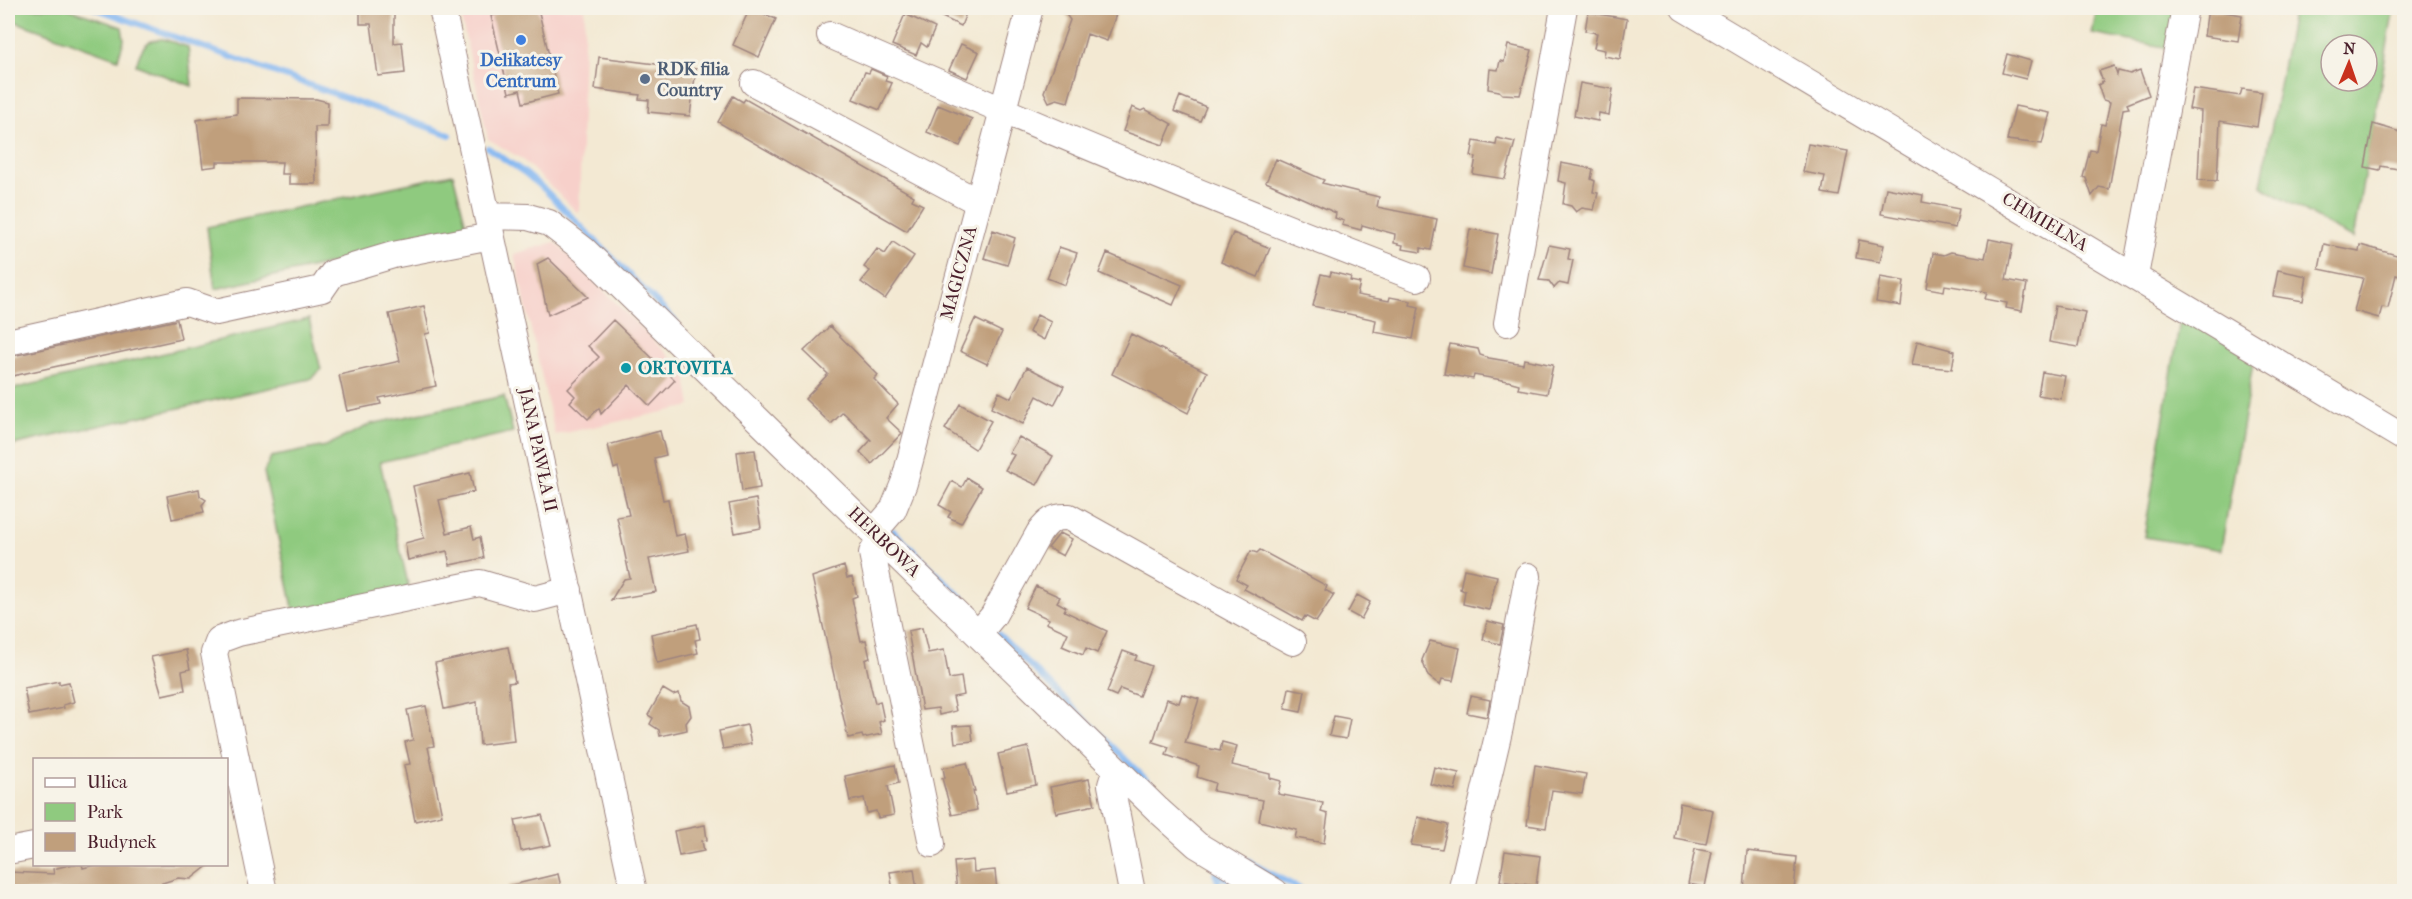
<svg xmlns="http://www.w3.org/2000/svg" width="2412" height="899" viewBox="0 0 2412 899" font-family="'IM FELL French Canon',serif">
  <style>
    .built { fill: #f7d0ca }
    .green { fill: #8fca7f; stroke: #6c7455; stroke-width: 1.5; fill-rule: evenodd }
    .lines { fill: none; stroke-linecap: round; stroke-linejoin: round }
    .stream { stroke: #85b8f2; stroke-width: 6 }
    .building { fill: #c09f7c }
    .minor-casing { stroke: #9e847f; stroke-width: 28 }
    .minor { stroke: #fff; stroke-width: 26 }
    .shop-dot { fill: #3f7fe0; stroke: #f7f3e8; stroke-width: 2 }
    .service-dot { fill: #5c6f8a; stroke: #f7f3e8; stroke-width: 2 }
    .culture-dot { fill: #0f9aa8; stroke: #f7f3e8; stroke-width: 2 }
    .labels { text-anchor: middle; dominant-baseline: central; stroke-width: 6; stroke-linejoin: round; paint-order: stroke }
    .shop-label { font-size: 18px; font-weight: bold; fill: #366cbe; stroke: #f7f3e8 }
    .service-label { font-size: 18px; font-weight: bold; fill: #4e5e75; stroke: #f7f3e8; text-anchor: start }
    .street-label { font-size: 18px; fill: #4a1f2b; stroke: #f7f3e8 }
    .culture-label { font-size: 18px; font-weight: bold; fill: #0d838f; stroke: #f7f3e8; text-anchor: start }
  </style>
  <rect width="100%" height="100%" fill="#f7f3e8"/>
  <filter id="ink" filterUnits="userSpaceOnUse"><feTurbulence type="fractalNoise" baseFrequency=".0167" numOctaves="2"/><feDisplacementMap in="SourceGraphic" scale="12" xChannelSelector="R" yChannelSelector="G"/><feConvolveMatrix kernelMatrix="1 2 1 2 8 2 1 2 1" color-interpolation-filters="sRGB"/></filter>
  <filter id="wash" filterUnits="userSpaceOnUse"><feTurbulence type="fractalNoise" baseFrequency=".008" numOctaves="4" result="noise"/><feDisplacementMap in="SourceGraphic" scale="24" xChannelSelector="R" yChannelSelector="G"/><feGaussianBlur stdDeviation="1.35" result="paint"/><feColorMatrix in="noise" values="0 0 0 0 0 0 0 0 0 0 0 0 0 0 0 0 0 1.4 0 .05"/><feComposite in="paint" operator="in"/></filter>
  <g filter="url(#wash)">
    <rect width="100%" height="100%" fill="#f3e9d3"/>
    <path class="built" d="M459 8H585L579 214 522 159 488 139Z
      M555 242 685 372 691 406 555 435 514 254Z"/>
    <path class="green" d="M8 8H66L122 27 124 40 118 59 8 19Z
      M2097 8H2177L2169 48 2092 34Z
      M2293 8H2394L2353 239 2261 186ZM2331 45H2367V81H2331Z
      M163 39 188 47 192 86 136 65C141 49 144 39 163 39Z
      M453 174 468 233 215 289 207 227Z
      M2181 315 2254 358 2221 550 2144 537Z
      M309 319 321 370 310 379 8 446V390Z
      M504 396 513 432 380 462 409 588 294 612 264 472 271 457 326 446 371 424Z"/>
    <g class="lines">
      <path class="stream" d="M94 8 450 135
        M488 148 525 173 545 190 676 322
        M893 531 976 612
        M998 634 1183 816
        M1245 860 1306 892
        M1215 873 1245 888
        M1215 873 1222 892"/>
    </g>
    <g id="blocks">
      <path class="building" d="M493 8H538L558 94 523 103 520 90 509 93 491 16 495 15Z
        M750 8 776 19 759 57 733 45Z
        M923 8H959L967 11 961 26Z
        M1076 8H1118L1107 41 1087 34 1068 102 1057 99 1049 102 1044 92 1070 20 1065 13Z
        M360 9H394V43L402 42 405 73 378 76 371 24H360Z
        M2208 9 2242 15 2238 41 2204 36Z
        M1588 12 1627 19 1620 59 1604 56 1605 50 1594 48 1597 33 1585 31Z
        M905 14 935 28 927 47 921 43 916 55 892 45Z
        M961 44 979 52 967 78 949 70Z
        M1508 45 1532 50 1520 95 1502 94 1499 91 1488 89 1490 69 1498 70 1500 61 1504 62Z
        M2007 54 2031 61 2026 79 2002 73Z
        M599 57 696 69 690 116 648 112 649 100 639 99 640 95 595 89Z
        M2114 66 2117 75 2118 71 2130 74 2140 70 2149 95 2127 104 2129 108 2123 109 2109 189 2099 187 2092 196 2086 178 2083 177 2090 150 2096 151 2101 124 2105 125 2110 102 2103 100 2098 85 2103 82 2099 71Z
        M871 69 887 76 885 81 892 83 880 110 853 99 865 72 869 73Z
        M1580 83 1613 89 1609 115 1599 113 1598 121 1574 116Z
        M2193 89 2240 96 2242 89 2262 92 2257 127 2220 121 2217 181 2198 180 2201 111 2189 109Z
        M733 96 743 102 745 99 914 196 912 200 923 205 907 231 718 122Z
        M1180 96 1206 107 1200 121 1174 111Z
        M237 98 316 99 328 102 327 127H315L316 184H289V174H281L282 162H217V166L203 168 197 120 237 114Z
        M938 105 972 119 960 146 927 132Z
        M2015 106 2050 113 2042 144 2007 140Z
        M1132 107 1141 111 1145 109 1172 124 1163 145 1123 131Z
        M2373 124 2404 133V170L2381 166 2380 170 2365 167Z
        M1497 138 1515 142 1505 179 1473 174 1476 157 1471 156 1474 141 1496 145Z
        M1808 144 1848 151 1839 196 1822 193 1825 176 1803 172Z
        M1276 159 1324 180 1322 183 1379 197 1377 207 1437 219 1431 250 1421 248V252L1402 249 1403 245 1394 243 1395 234 1362 225 1361 230 1342 225 1344 221 1335 218 1336 213 1266 182Z
        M1561 163 1593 169 1591 179 1595 181 1593 192 1598 193 1594 210 1582 208 1576 212 1571 206 1563 204 1566 183 1558 181Z
        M1886 188 1923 195 1922 202 1959 209 1955 228 1881 214Z
        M1470 229 1498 234 1491 274 1463 268Z
        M993 230 1015 238 1007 265 984 258Z
        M1233 233 1270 248 1258 277 1221 262Z
        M1989 239 2013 244 2006 280 2027 284 2022 311 2006 308 2007 303 1985 299 1987 292 1945 285 1944 291 1927 288 1933 253 1944 255 1951 252 1985 258Z
        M1859 240 1884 245 1880 262 1856 258Z
        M893 242 914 256 885 299 861 282 870 271 864 267 877 249 885 254Z
        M2324 244 2359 251 2360 245 2404 257V277L2396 275 2388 308 2382 307 2379 318 2354 311 2363 278 2319 269Z
        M1549 245 1570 249 1568 259 1573 260 1568 285 1559 283 1554 288 1549 281 1539 280Z
        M1059 247 1077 253 1065 285 1047 278Z
        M1107 253 1182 285 1173 305 1099 273Z
        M548 258 588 297 548 315 537 264Z
        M2278 270 2307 276 2303 301 2273 296Z
        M1331 272 1351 277 1350 281 1360 283 1357 295 1389 301 1390 297 1411 301 1410 305 1419 307 1413 339 1374 332 1376 320 1313 306 1321 274 1330 276Z
        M1880 277 1904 281 1901 306 1876 302Z
        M424 306 430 333 425 334 436 386 379 398 381 404 347 411 339 375 400 361 389 314Z
        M2055 306 2085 312 2078 347 2049 342Z
        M1037 315 1051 322 1044 340 1029 332Z
        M975 319 1002 332 987 364 960 351Z
        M177 320 181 339 8 377V357Z
        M613 320 675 380 650 406 629 385 601 414 599 408 588 419 570 402 575 396 568 389 599 357 588 346Z
        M830 326 878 375 874 379 898 404 886 418 902 433 872 464 860 452 871 440 843 412 831 424 805 399 828 374 804 351Z
        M1131 334 1207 372 1188 413 1112 374Z
        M1917 341 1955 351 1952 369 1912 365Z
        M1450 344 1478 349 1480 355 1489 358 1523 364 1524 359 1553 365 1547 394 1518 389 1519 384 1508 381 1474 375 1473 379 1444 374Z
        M1027 367 1064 386 1054 405 1037 396 1023 424 991 408 999 392 1011 398Z
        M2042 372 2065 376 2061 399 2038 395Z
        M960 404 991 421 975 449 945 429Z
        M660 431 666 455 654 458 663 500 668 499 675 536 685 534 689 551 649 559 656 592 611 600 624 579 630 578 617 517 629 515 618 467 614 469 608 445Z
        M1019 437 1053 456 1037 485 1005 470 1014 455 1009 453Z
        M755 450 760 488 742 491 737 452Z
        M470 473 474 492 439 500 447 533 471 527 474 539 480 537 484 558 450 565 447 551 408 560 405 543 424 538 413 486Z
        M967 478 982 487 961 523 948 517 951 512 939 505 952 481 962 487Z
        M199 489 200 496 206 500 202 505 204 512 172 519 167 496Z
        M756 499 761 528 735 533 729 504Z
        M1060 533 1072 539 1063 556 1048 548Z
        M1260 550 1327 586 1325 590 1334 595 1316 622 1305 616 1302 621 1263 599 1244 589 1247 585 1236 579 1251 551 1257 553Z
        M844 566 847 578 852 577 857 596 852 598 858 628 861 641 866 640 870 658 865 660 871 687 875 703 880 701 884 720 879 722 882 734 863 738 862 735 848 738 812 577Z
        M1464 569 1497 576 1489 610 1463 604 1465 591 1460 589Z
        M1036 586 1060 597 1057 602 1066 607 1064 611 1107 631 1097 653 1086 648 1083 655 1062 646 1068 633 1046 623 1049 619 1025 608Z
        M1357 595 1370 602 1361 619 1348 612Z
        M1487 621 1504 625 1500 644 1483 640Z
        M697 624 700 639 695 640 698 653 657 663 651 634Z
        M922 628 928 653 944 650 949 679 961 677 964 695 953 697 956 711 939 715 938 708 922 710 908 631Z
        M1430 641 1460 648 1453 681 1442 679 1440 685 1428 676 1422 660Z
        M508 647 515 682 508 683 514 741 480 745 477 702 444 709 435 663Z
        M186 650 190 669 182 671 185 690 162 695 151 657Z
        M1123 651 1137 656 1135 660 1151 666 1139 696 1120 689 1116 696 1107 692Z
        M59 681V684L69 682 74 702 63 705 64 708 29 715 24 688Z
        M1289 688 1305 691 1301 712 1285 709Z
        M663 689 673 695 679 693 681 701 689 706 691 716 686 723 687 730 660 736 659 730 650 724 653 718 648 715Z
        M1182 694 1199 699 1185 743 1220 751 1222 742 1237 746 1232 765 1270 774V778L1281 781 1278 794 1323 803 1321 812 1328 814 1324 843 1295 838 1297 830 1259 821 1263 800 1213 791 1215 783 1197 777 1199 766 1166 755 1169 747 1153 742 1167 699 1179 703Z
        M1471 696 1490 700 1487 717 1467 713Z
        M426 706 434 746 428 747 442 815 415 821 404 765 410 764 405 742 413 740 407 710Z
        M1334 716 1350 719 1346 739 1329 736Z
        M747 725 751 744 723 749 719 731Z
        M971 725 973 741 955 743 953 726Z
        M1028 747 1036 785 1007 791 998 754Z
        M967 763 975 791H973L977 810 952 815 942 778H945L943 768Z
        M895 765 899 783 888 786 894 815 878 818 876 811 867 813 864 798 850 801 845 776Z
        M1535 765 1586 774 1582 794 1552 790 1546 828 1527 825Z
        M1434 767 1459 773 1455 790 1430 784Z
        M1089 779 1095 805 1056 813 1050 787Z
        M1680 803 1713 810 1706 844 1674 838Z
        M542 815 551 845 521 851 515 820Z
        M1418 817 1448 825 1442 849 1411 845Z
        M705 825 707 840 702 841 704 851 679 856 674 831Z
        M1695 849 1712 852 1705 887 1688 884Z
        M1505 851 1540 856 1536 886 1500 881Z
        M1747 851 1797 857 1794 891H1744Z
        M973 860 974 872 995 870 997 891H957L954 862Z
        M73 864H82L83 868 98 864H210L191 879 178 878 150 887 140 886 111 891H8V872L54 874 53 869Z
        M914 869 917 891H893L890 872Z
        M558 874 562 891H508V886Z"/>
    </g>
  </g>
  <g filter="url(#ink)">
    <use href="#blocks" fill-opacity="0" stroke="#9e847f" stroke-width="1.5"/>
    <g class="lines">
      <g class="minor-casing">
        <path id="minor" d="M442 8 634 892
          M1684 8 2404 438
          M830 35C1024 121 1219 203 1417 278
          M754 83 978 202
          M487 216 528 217 549 223 584 250 1158 810 1197 845 1275 892
          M2135 276 2185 8
          M1507 323 1564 8
          M8 342 187 302 216 312 322 289 333 273 393 255 491 236
          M874 532 893 510 904 483 1030 8
          M881 539 872 553 932 844
          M978 634 993 616 1039 533C1048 521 1054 516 1069 517L1293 642
          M1116 769 1111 785 1132 892
          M8 851 34 846
          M264 892 214 653 219 640 238 633 480 583 535 599 569 590
          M1461 892 1500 727 1528 576"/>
      </g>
      <use href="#minor" class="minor"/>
    </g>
  </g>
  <circle class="shop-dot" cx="521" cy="40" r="6"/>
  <circle class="service-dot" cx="645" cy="79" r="6"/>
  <circle class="culture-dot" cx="626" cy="368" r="6"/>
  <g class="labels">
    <g class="shop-label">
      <text x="521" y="60">Delikatesy<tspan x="521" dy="21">Centrum</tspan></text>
    </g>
    <g class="service-label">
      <text x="657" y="69">RDK filia<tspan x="657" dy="21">Country</tspan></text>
    </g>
    <g class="street-label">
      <text transform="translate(2045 222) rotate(31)">CHMIELNA</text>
      <text transform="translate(959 273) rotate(-75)">MAGICZNA</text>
      <text transform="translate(538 450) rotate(78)">JANA PAWŁA II</text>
      <text transform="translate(884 542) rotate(44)">HERBOWA</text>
    </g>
    <g class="culture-label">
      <text x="638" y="368">ORTOVITA</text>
    </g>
  </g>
  <rect width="2412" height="899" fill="none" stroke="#f7f3e8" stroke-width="30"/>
  <rect x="33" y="758" width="195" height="108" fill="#f7f3e8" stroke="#b29e9c" stroke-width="1.5"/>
  <rect x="45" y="778" width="30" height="9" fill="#ffffff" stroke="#b29e9c" stroke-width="1.5"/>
  <text x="87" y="788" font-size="18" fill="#4a1f2b">Ulica</text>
  <rect x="45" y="803" width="30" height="18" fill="#8fca7f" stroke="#b29e9c" stroke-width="1.5"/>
  <text x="87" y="818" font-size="18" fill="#4a1f2b">Park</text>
  <rect x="45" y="833" width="30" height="18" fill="#c09f7c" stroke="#b29e9c" stroke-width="1.5"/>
  <text x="87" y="848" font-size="18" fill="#4a1f2b">Budynek</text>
  <g transform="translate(2349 63) rotate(2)"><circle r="28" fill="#f7f3e8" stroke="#b29e9c" stroke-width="1.5"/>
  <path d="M0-4.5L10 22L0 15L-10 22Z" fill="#c8321e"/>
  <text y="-9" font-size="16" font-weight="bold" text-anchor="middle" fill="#4a1f2b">N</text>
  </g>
</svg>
